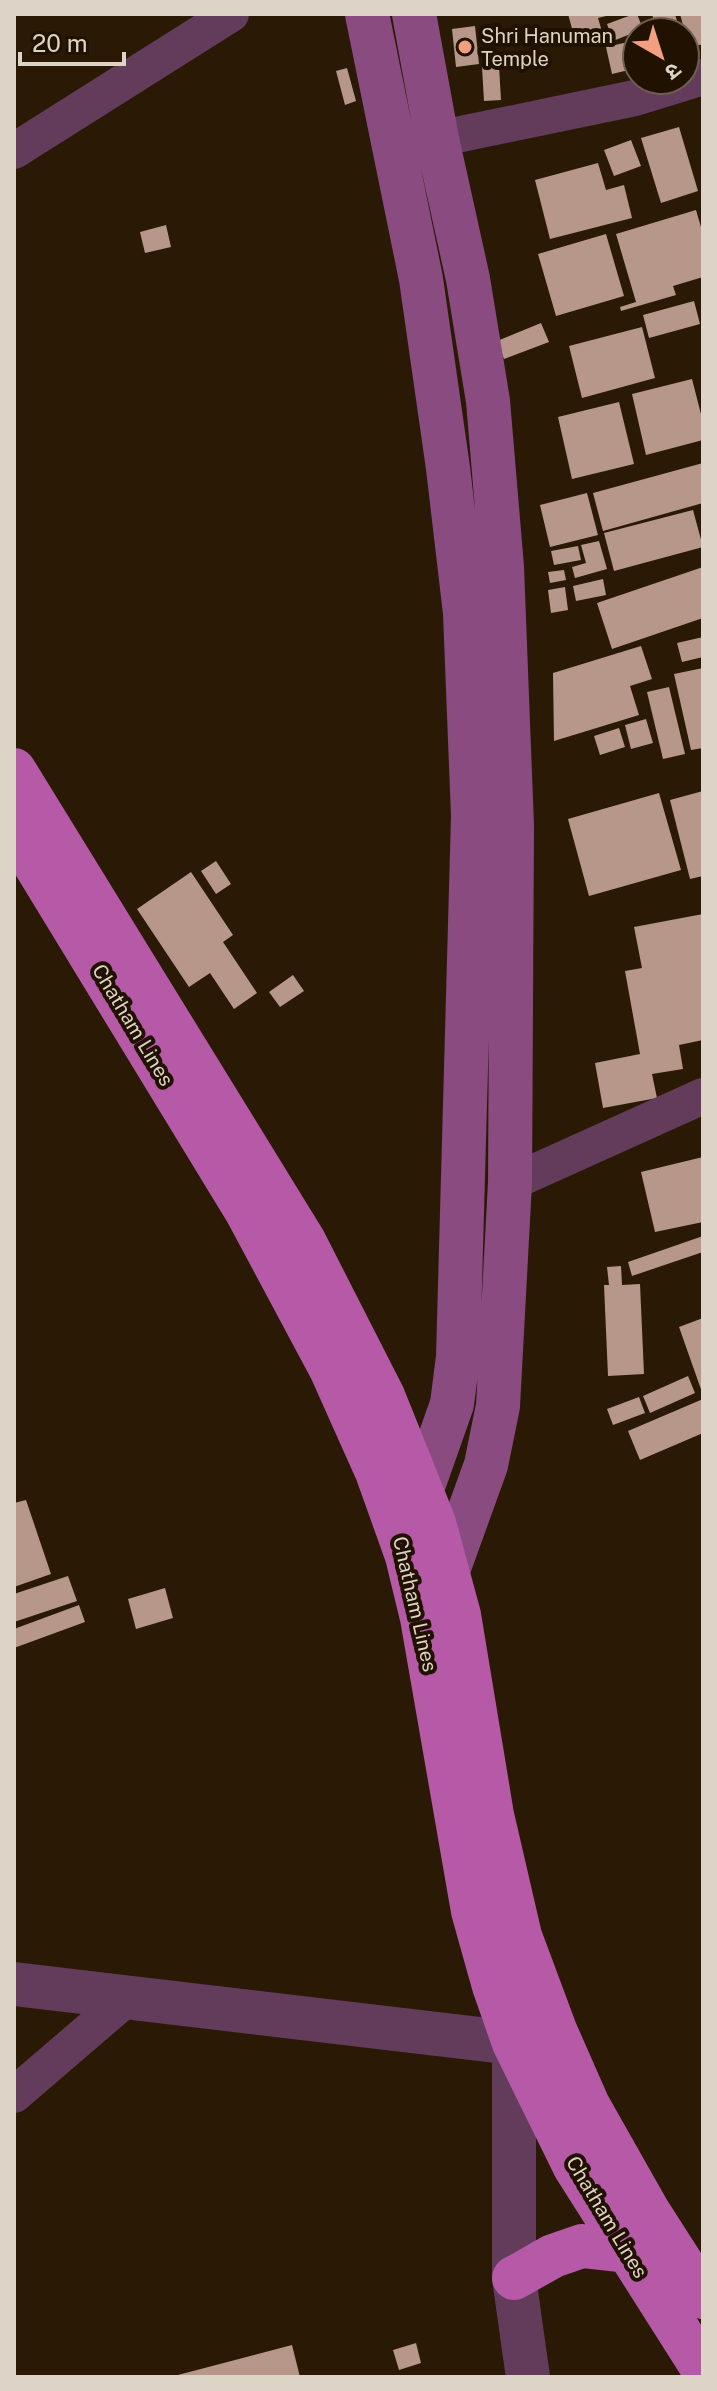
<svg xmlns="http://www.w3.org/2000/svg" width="717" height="2391" viewBox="0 0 717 2391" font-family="'Public Sans','Noto Sans Devanagari',sans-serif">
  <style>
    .building { fill: #b6978a }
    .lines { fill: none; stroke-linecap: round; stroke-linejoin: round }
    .minor { stroke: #633c5c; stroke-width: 36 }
    .tertiary { stroke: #633c5c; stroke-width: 44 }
    .secondary { stroke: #8a4b80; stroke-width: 44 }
    .trunk { stroke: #b65aa8; stroke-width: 44 }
    .poi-dot { fill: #f2a081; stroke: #201100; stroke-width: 3 }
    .labels { text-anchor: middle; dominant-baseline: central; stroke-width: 8; stroke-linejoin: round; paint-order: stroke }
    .poi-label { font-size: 20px; fill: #ddd3c6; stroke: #201100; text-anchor: start }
    .street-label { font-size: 20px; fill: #ddd3c6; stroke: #201100 }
  </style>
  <rect width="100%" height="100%" fill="#2a1a05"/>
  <path class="building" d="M568 14H610V15L598 18 603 35 576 43Z
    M634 14H637L643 29 613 41 607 24Z
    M652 14H675L680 32H657Z
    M680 14H703V44L689 48Z
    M475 26 479 64 456 67 452 29Z
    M637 40V68L612 74 606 47Z
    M499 66 501 100 484 101 482 67Z
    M347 68 356 101 345 105 336 71Z
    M679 127 698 191 661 203 641 138Z
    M631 140 641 166 614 176 604 150Z
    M598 163 606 190 624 185 632 218 550 239 535 180Z
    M696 210 703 234V277L673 286 676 295 621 311 620 307 636 302 616 234Z
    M166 225 171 247 145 253 140 232Z
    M606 234 624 296 556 316 538 254Z
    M694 301 700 324 649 338 643 315Z
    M541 323 549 342 504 359 497 341Z
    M642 327 655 378 582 398 569 346Z
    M692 379 703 422V440L646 455 632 394Z
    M619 402 634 464 572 479 558 417Z
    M703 463V503L603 531 593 493Z
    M587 493 598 535 550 547 540 505Z
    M693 510 703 547 614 571 604 533Z
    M599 541 607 569 575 578 572 567 586 563 581 545Z
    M578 546 581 560 554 565 551 551Z
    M703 567V618L612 649 597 603Z
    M564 570 566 580 550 583 548 572Z
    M603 579 606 595 576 601 573 586Z
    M565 587 568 610 551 613 548 590Z
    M703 637V657L682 662 677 643Z
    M641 646 652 679 630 686 639 715 554 741 553 673Z
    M703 668V748L691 750 674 674Z
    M669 687 685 754 663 759 647 692Z
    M646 719 653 743 631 749 625 725Z
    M619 728 625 747 600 755 594 736Z
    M703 791V876L690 879 670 800Z
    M659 793 681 870 589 896 568 819Z
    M216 861 231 884 216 894 201 871Z
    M191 872 233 935 223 942 257 993 234 1009 210 973 189 987 137 909Z
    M703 914V1040L679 1045 683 1069 652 1074 657 1098 603 1108 595 1063 640 1054 625 971 642 968 634 927Z
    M293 975 304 991 280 1007 269 992Z
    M703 1157V1222L655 1232 641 1172Z
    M703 1236V1252L632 1276 628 1262Z
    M621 1266 622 1285 640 1284 644 1374 608 1376 604 1285H609L607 1267Z
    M703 1318V1395L679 1327Z
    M688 1376 695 1393 650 1413 643 1396Z
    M639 1397 645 1413 613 1425 607 1409Z
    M703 1399V1433L640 1460 628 1431Z
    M26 1500 51 1574 14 1587V1503Z
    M68 1576 77 1601 14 1622V1594Z
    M165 1588 173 1618 136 1629 128 1599Z
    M79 1605 85 1622 14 1648V1629Z
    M416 2343 421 2363 399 2370 393 2350Z
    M292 2345 300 2377H174V2376Z"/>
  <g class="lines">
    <path class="minor" d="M437 139 635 98 703 77
      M14 151 231 14
      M510 1183 703 1096
      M14 2095 127 1998"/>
    <path class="tertiary" d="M14 1984 514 2043 549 2032
      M514 2043V2278L528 2377"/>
    <path class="secondary" d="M367 14 421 279 448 468 465 613 473 816 458 1357 452 1404 421 1492
      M414 14 437 139 468 279 488 401 502 567 512 826 510 1183 498 1406 486 1465 447 1573"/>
    <path class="trunk" d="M14 770 304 1241 383 1396 434 1523 459 1615 492 1815 520 1936 555 2030 588 2105 648 2211 703 2297
      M14 830 247 1212 331 1369 377 1472 407 1556 422 1618 473 1911 494 1986 514 2043 575 2167 703 2369
      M514 2278 553 2256 582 2246 627 2251"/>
  </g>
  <circle class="poi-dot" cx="465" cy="47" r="8"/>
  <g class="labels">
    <g class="poi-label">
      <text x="481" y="36">Shri Hanuman<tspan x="481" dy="23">Temple</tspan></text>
    </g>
    <g class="street-label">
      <text transform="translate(133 1025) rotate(59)">Chatham Lines</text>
      <text transform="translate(415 1604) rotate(77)">Chatham Lines</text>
      <text transform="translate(607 2217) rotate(59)">Chatham Lines</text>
    </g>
  </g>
  <rect width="717" height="2391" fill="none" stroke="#ddd3c6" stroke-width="32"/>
  <g transform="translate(661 56) rotate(141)"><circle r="38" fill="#201100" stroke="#6c5f4f" stroke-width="2"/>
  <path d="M0-6L14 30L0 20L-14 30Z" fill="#f2a081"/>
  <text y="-12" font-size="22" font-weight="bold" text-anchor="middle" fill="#ddd3c6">उ</text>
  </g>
  <path d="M20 52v12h104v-12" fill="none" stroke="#ddd3c6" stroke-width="4"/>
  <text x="32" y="52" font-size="24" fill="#ddd3c6" stroke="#201100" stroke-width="6" paint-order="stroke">20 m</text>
</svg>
